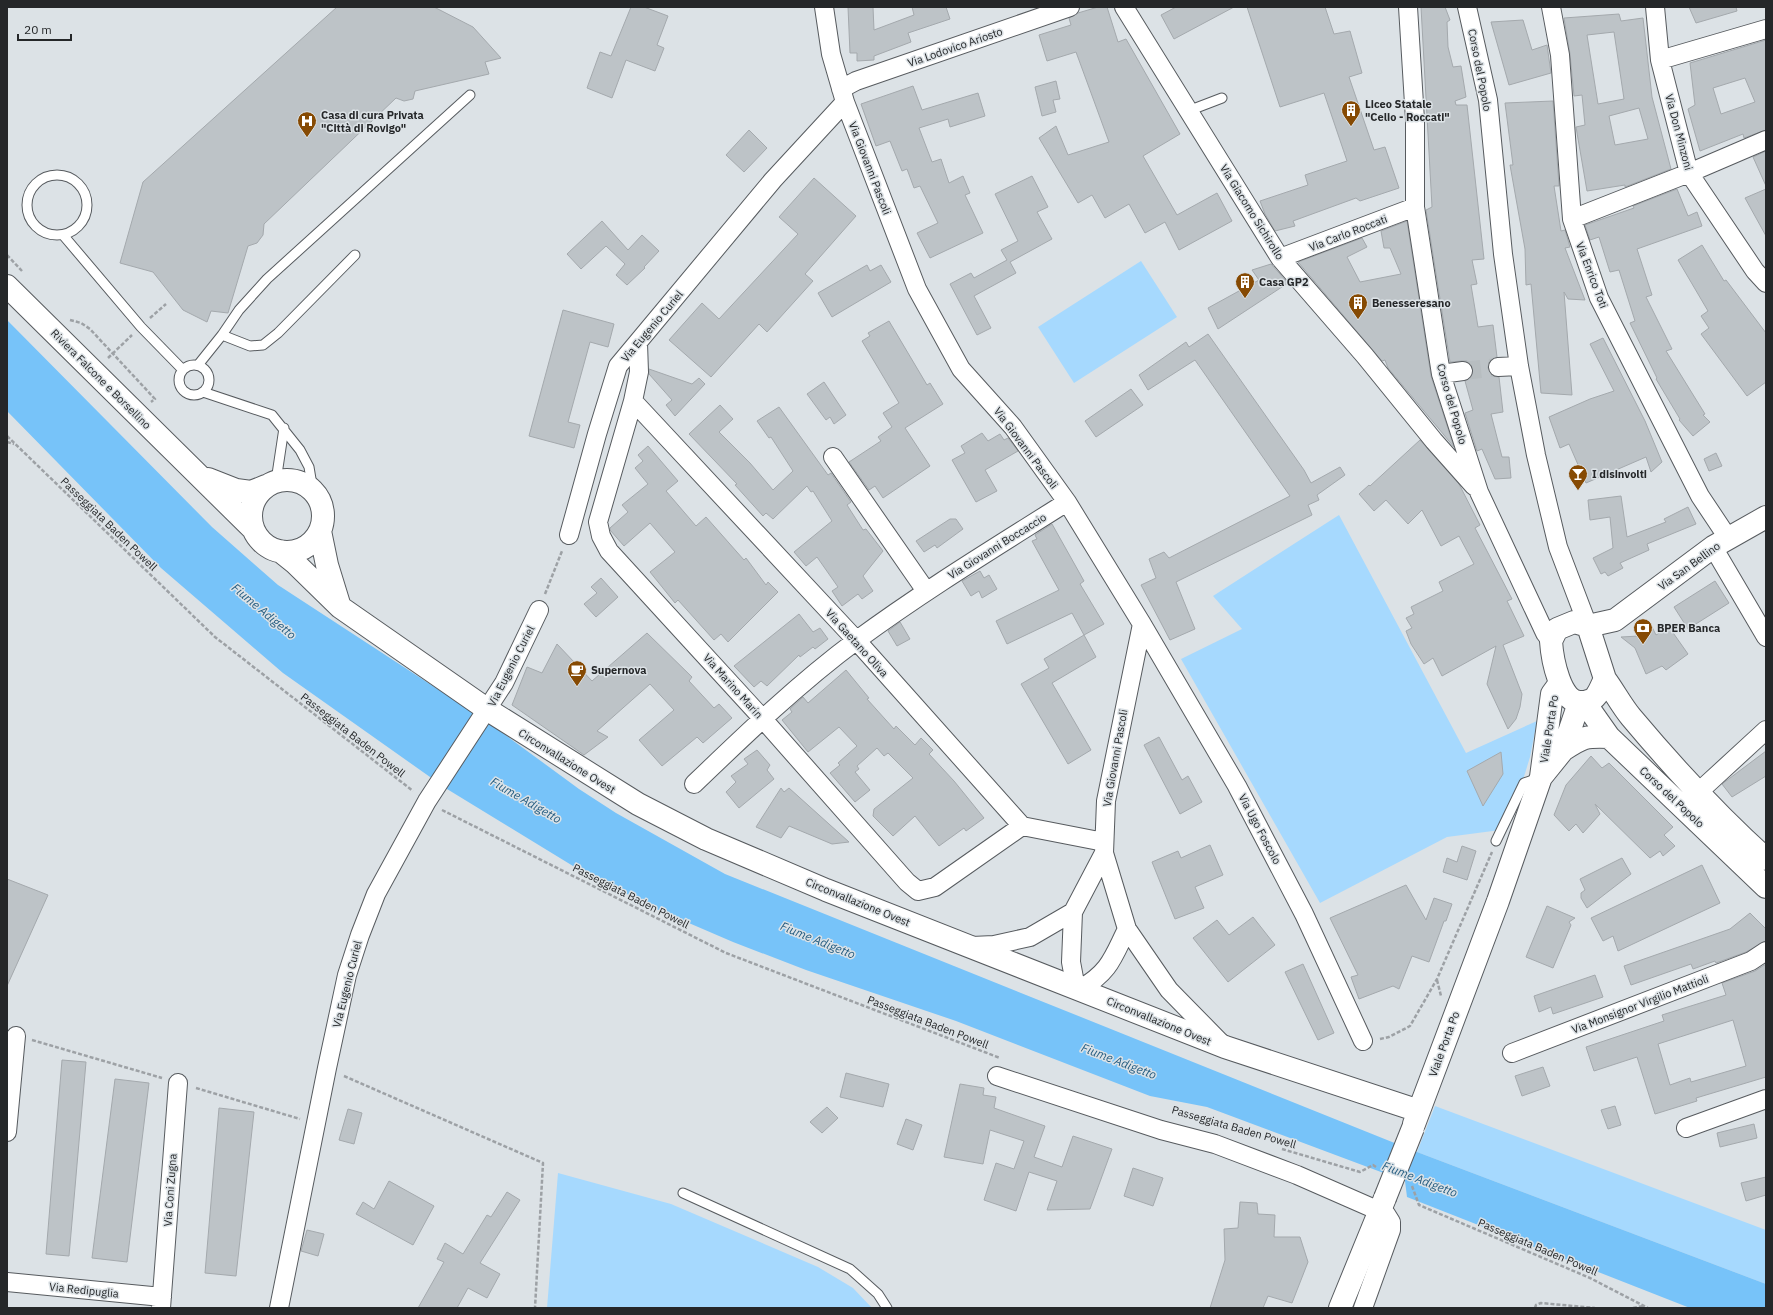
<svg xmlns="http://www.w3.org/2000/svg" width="1773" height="1315" viewBox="0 0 1773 1315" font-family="'IBM Plex Sans',sans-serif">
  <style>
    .green { fill: #a6d9fe }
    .water { fill: #77c3f9 }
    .building { fill: #bdc3c7; stroke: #a4a9ad; fill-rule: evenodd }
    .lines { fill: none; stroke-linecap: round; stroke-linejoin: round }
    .street-tunnel { stroke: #b7bdc0; stroke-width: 18; stroke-dasharray: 18 9; stroke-linecap: butt }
    .lane-casing { stroke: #575b5f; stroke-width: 11 }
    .street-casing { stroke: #575b5f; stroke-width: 20 }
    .secondary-casing { stroke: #575b5f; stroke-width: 24 }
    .path { stroke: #9da1a5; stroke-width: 2.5; stroke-dasharray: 4 2; stroke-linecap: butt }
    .lane { stroke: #fff; stroke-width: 9 }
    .street { stroke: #fff; stroke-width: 18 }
    .secondary { stroke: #fff; stroke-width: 22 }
    .secondary-bridge-casing { stroke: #575b5f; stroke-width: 24; stroke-linecap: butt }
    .secondary-bridge { stroke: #fff; stroke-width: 22 }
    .labels { text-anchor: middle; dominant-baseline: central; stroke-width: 3; stroke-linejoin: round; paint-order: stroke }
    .street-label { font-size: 11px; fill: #252729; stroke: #dce2e6 }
    .poi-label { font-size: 11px; font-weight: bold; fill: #252729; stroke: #dce2e6; text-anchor: start }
    .water-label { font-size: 12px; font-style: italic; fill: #245c80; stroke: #dce2e6 }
  </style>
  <rect width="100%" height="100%" fill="#dce2e6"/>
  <path class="green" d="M1141 261 1177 317 1074 383 1038 327Z
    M1339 515 1466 753 1537 721 1530 757 1508 829 1447 837 1320 903 1181 659 1242 629 1213 596Z
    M1435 1106 1766 1230V1284L1417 1152Z
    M558 1173 671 1204 818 1267 853 1288 872 1308H547Z"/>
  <path class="water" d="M7 320 212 527 278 585 485 720 579 789 616 813 725 874 1417 1152 1766 1284V1308H1690L1407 1197 1405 1181 1207 1107 1150 1096 956 1021 806 970 733 942 654 908 573 866 447 789 283 673 161 568 7 411Z"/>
  <path class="building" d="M337 7H434L473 27 501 58 485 62 489 74 415 91 413 99 404 101 396 98 264 224 263 235 257 243 248 246 228 313 211 311 207 322 183 310 153 272 120 263 143 182Z
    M631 7H644L668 16 657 45 664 48 655 71 626 60 612 98 587 88 600 52 611 56Z
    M848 7H873L874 30 914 15 912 7H946L950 19 908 33 911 42 874 56V60L857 61V53H850Z
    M1098 7H1107L1118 42 1126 39 1180 134 1143 156 1177 215 1217 193 1232 221 1179 250 1165 222 1145 233 1129 204 1105 218 1092 195 1078 203 1039 138 1056 126 1068 155 1109 142 1076 52 1047 61 1039 35 1071 25 1069 18 1078 13Z
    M1176 7H1234L1174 39 1161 15Z
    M1247 7H1325L1334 34 1350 31 1362 73 1349 77 1374 150 1385 147 1399 188 1360 201 1356 198 1293 221 1295 226 1275 231 1265 214 1260 201 1308 185 1305 175 1347 161 1324 93 1280 107Z
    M1421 7H1445L1450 20 1447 22 1448 47 1453 67 1461 66 1466 97 1455 101 1456 105H1467L1484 259 1472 260 1477 284 1471 285 1478 327 1493 325 1497 357 1489 362 1488 368 1493 376 1499 377 1503 412 1491 414 1502 457H1509L1511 478 1495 479 1482 449 1477 451 1465 413 1473 410 1465 381 1473 375 1472 365 1467 361H1462L1450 362 1426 210 1432 207Z
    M1689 7H1736L1737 11 1696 23Z
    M1619 14 1621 21 1643 18 1652 97 1671 169 1625 187V185L1587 191 1576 127 1585 125 1582 95 1574 96 1570 54 1564 18ZM1614 32 1624 99 1598 104 1587 35ZM1639 108 1648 139 1615 145 1609 116Z
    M1523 20 1532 50 1547 45 1551 73 1509 85 1491 22Z
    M1766 40V130L1744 138 1743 134 1700 151 1688 109 1695 105 1690 63ZM1745 78 1755 102 1721 114 1713 88Z
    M1056 81 1060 99 1053 100 1056 112 1042 116 1035 87Z
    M913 86 922 110 978 93 985 116 950 127 948 119 919 128 932 162 941 159 949 183 963 176 970 193 965 195 983 233 930 258 917 233 938 223 920 186 914 188 907 169 902 171 890 141 876 146 861 104Z
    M1553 101 1559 186H1554L1561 231 1565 230 1570 247 1565 248 1585 300 1568 299 1564 292 1572 395 1541 393 1531 284 1526 285 1525 249 1510 165H1513L1505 103Z
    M749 130 767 148 744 172 726 155Z
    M1766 151V186L1753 157Z
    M1032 176 1048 207 1037 212 1052 239 1010 262 1016 273 974 296 991 328 977 335 950 284 971 273 974 278 1007 260 1001 250 1018 241 995 194Z
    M814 178 856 216 805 274 813 281 767 332 759 324 711 377 669 340 702 303 719 319 798 234 779 217Z
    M1677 189 1688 216 1697 212 1702 226 1637 249 1652 295 1646 297 1672 349 1666 351 1705 414 1703 415 1710 422 1693 436 1679 420 1680 419 1656 379 1657 378 1630 323 1635 321 1619 270 1610 272 1599 237 1590 240 1585 225 1634 208 1633 206Z
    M1766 189V236L1745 198Z
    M602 221 628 250 642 235 659 251 644 267 645 268 627 285 616 275 625 264 606 246 581 269 567 254Z
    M1407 221 1431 376 1454 447 1388 368 1385 360 1382 361 1298 262 1362 238 1367 247 1347 257 1360 282 1401 274 1390 248H1384L1381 231Z
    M1702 245 1724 281 1726 280 1766 333V382L1747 396 1701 334 1709 328 1701 316 1708 311 1678 260Z
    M1271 264 1288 283 1218 329 1208 308 1259 280 1252 270Z
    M867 265 870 271 881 265 891 282 832 317 818 293Z
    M563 310 614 324 608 347 590 342 568 422 580 425 574 448 529 436Z
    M889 321 927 385 930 383 943 404 905 428 930 466 883 498 875 486 869 490 849 462 881 441 878 437 892 427 883 413 899 403 862 341 870 336 868 333Z
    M1208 334 1304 470 1311 483 1340 467 1345 475 1317 495 1319 500 1308 505 1312 515 1176 582 1195 629 1170 640 1141 585 1156 578 1149 559 1164 552 1169 558 1290 496 1195 360 1148 390 1139 375 1186 342 1189 347Z
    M1603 338 1645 421 1662 462 1651 472 1646 457 1586 483 1569 444 1560 448 1549 417 1590 399 1614 391 1590 344Z
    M649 369 692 384 699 378 705 384 675 416 666 405 672 400 649 374Z
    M824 382 846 415 834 424 830 417 826 420 807 394Z
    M1131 389 1143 405 1096 437 1085 421Z
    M720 405 733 419 719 432 750 463 773 490 793 471 771 437 769 438 757 421 779 407 828 475 831 473 851 502 847 505 863 530 866 529 883 551 863 576 873 591 862 599 858 594 842 606 832 591 838 587 817 557 806 566 794 552 832 521 813 491 811 492 807 486 773 519 766 513 763 516 735 485 737 484 689 434Z
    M982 433 988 441 1000 434 1004 440 1008 438 1018 451 985 470 997 491 976 502 952 460 965 453 961 446Z
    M1420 440 1459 484 1480 525 1475 528 1512 599 1507 601 1524 636 1503 645 1522 694 1520 707 1516 719 1508 729 1487 684 1496 646 1442 676 1433 658 1424 664 1411 644 1406 631 1412 628 1406 618 1414 614 1411 607 1443 591 1439 582 1474 564 1459 536 1441 546 1422 510 1408 524 1386 500 1374 511 1359 494 1369 485 1370 486Z
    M648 446 678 481 666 491 696 526 706 517 744 560 746 558 766 585 768 582 778 592 728 642 721 634 714 640 678 600 675 603 650 572 675 552 650 523 624 546 610 530V528L628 512 622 505 648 484 635 468 643 461 638 455Z
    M1716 453 1722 466 1709 471 1704 459Z
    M1621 496 1627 537 1666 522 1664 519 1688 507 1696 524 1647 544 1649 550 1620 563 1623 568 1608 576 1605 572 1601 574 1593 558 1613 548 1610 517 1590 520 1588 500Z
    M950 519H956L963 529 937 548 935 545 924 552 916 541Z
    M1052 524 1084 581 1080 584 1104 624 1084 635 1072 613 1007 644 996 621 1059 590 1032 541 1037 539 1035 535Z
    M980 571 984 578 989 575 997 589 982 598 979 591 971 596 962 581Z
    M601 578 618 597 596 617 584 604 597 593 591 587Z
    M1715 581 1729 603 1688 629 1674 607Z
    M799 614 813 632 820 628 828 639 815 649 813 647 800 657 799 655 767 686 761 681 754 687 734 666Z
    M900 622 910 639 897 646 888 631Z
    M1652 627 1656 635 1669 627 1688 654 1666 670 1662 666 1646 674 1635 648 1621 637 1639 636Z
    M647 633 692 677 689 681 714 708 719 704 732 718 703 743 697 737 662 766 639 740 674 710 650 684 597 731 608 737 584 755 512 705 527 667 542 673 557 644 592 681Z
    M1084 635 1096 657 1052 683 1091 750 1068 764 1021 684 1049 668 1044 659Z
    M846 670 869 698 867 699 894 729 896 726 915 745 921 738 933 750 929 754 954 781 984 818 966 831 964 828 939 846 915 816 893 836 873 816 874 809 913 778 888 753 884 756 877 748 857 766 859 769 855 772 870 790 855 802 830 773 840 765 838 763 857 746 839 727 808 752 782 720 792 712 790 709 803 697 808 703Z
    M1159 737 1182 780 1188 776 1202 802 1180 814 1144 745Z
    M757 750 770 765 767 770 774 779 739 808 726 792 736 782 731 776 748 764 744 759Z
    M1766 751V776L1732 797 1722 784Z
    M1501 752 1503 774 1483 806 1467 771Z
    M1591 756 1602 768 1609 763 1673 827 1664 835 1675 846 1663 856 1660 851 1650 858 1595 804 1600 814 1583 833 1576 824 1569 831 1554 815 1566 785Z
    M781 788 784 792 789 788 849 842 832 844 789 826 781 838 756 827Z
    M1210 845 1223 875 1195 887 1204 908 1175 919 1152 862 1178 851 1181 858Z
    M1462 846 1476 851 1467 880 1443 872 1447 858 1457 862Z
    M1622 858 1631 874 1587 908 1581 898V893L1585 890 1580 879Z
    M1702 865 1720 903 1618 951 1613 936 1603 941 1591 918Z
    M7 879 48 895 7 986Z
    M1406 885 1426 920 1434 898 1452 904 1446 921H1444L1429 962 1412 956 1399 989 1393 986 1359 999 1351 977 1358 975 1330 918Z
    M1547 906 1575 918 1569 922 1571 925 1553 968 1526 957Z
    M1750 913 1766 929V941L1746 952 1716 963 1715 961 1693 969 1691 964 1631 985 1624 966 1730 929Z
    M1253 917 1275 945 1228 982 1193 938 1217 920 1229 935Z
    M1303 964 1334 1033 1318 1040 1285 972Z
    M1766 964V1077L1696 1098 1697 1101 1655 1114 1637 1057 1594 1071 1586 1047 1664 1021 1662 1015 1726 995 1722 983 1755 971ZM1733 1020 1746 1066 1691 1082 1690 1078 1670 1085 1658 1044Z
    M1595 975 1603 997 1553 1014 1551 1007 1539 1012 1534 996Z
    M62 1060 86 1062 69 1256 46 1254Z
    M1543 1067 1550 1086 1522 1096 1515 1076Z
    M846 1073 889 1084 883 1107 840 1097Z
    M115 1079 149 1083 127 1262 92 1258Z
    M960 1084 984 1088 983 1095 996 1097 994 1108 1045 1126 1034 1157 1062 1167 1073 1136 1112 1149 1090 1209 1047 1210 1057 1181 1029 1172 1016 1211 984 1200 996 1163 1014 1169 1024 1141 990 1130 983 1164 944 1157Z
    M1615 1106 1621 1125 1608 1129 1601 1110Z
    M827 1107 838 1118 822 1133 810 1122Z
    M219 1108 254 1112 236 1276 205 1273Z
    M348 1109 362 1113 354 1144 339 1140Z
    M906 1119 922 1125 913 1150 897 1144Z
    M1754 1124 1757 1138 1720 1147 1717 1133Z
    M1133 1168 1163 1178 1153 1206 1124 1196Z
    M1766 1177V1195L1746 1201 1741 1183Z
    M389 1181 434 1206 413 1245 356 1214 363 1202 374 1209Z
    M507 1192 520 1200 480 1263 500 1274 487 1298 468 1288 457 1308H418L444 1262 437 1259 445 1243 463 1254 487 1215 491 1217Z
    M1240 1202 1257 1203 1258 1214 1275 1215 1274 1237H1300L1308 1262 1292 1303 1268 1296 1263 1308H1210L1225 1260 1224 1229 1238 1228Z
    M307 1230 324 1234 318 1256 301 1251Z"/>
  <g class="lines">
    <path class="street-tunnel" d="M1463 371 1498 367"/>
    <g class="lane-casing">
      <path id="lane" d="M1188 111 1222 98
        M27 205a30 30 0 1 1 60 0a30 30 0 1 1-60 0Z
        M63 235 141 327 182 369
        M222 335 250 346 263 345 278 333 355 255
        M179 380a15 15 0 1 1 30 0a15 15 0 1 1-30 0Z
        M198 365 222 335 239 310 267 279 470 95
        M203 392 272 415 300 450 309 467 311 479 310 488
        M276 481 284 428
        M1496 841 1524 783 1539 778
        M683 1193 850 1269 878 1294 887 1308"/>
    </g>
    <g class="street-casing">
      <path id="street" d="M824 7 831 54 845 102 917 289 961 369 1013 427 1067 502 1142 624 1106 801 1104 853 1127 929 1169 990 1222 1044
        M1124 7 1280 258 1365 356 1434 441 1474 486
        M1408 7 1415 120V207L1441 374 1479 492 1545 633 1551 641
        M1467 7 1488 100 1503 254 1519 366 1536 455 1558 547 1588 626
        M1551 7 1560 55 1572 219 1599 298 1700 496 1728 538
        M1655 7 1660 60 1689 173 1755 271 1766 283
        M1660 60 1766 29
        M841 89 856 81 1070 7
        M1572 219 1689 173 1766 140
        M1280 258 1415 207
        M638 343 639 372 633 401 598 522 601 536 609 551 762 718 907 882 918 891 935 887 1022 826
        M1498 367 1519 366
        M1441 374 1463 371
        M633 401 856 640 1022 826 1104 842
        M833 457 926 591
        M569 535 597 434 618 366 773 180 845 102
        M1713 547 1766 637
        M1142 624 1237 786 1304 914 1363 1041
        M694 784C746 734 799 683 857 640 925 590 996 547 1067 502
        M1688 801 1697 791 1704 787 1766 730
        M1104 853 1073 912 1071 962 1074 978 1080 989C1110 972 1113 957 1127 929
        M972 946 994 945 1030 937 1073 912
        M1512 1053 1751 961 1766 951
        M997 1076 1161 1130 1215 1144 1297 1175 1386 1214 1391 1222V1230L1363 1308
        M1686 1128 1766 1099
        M7 1132 16 1036
        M7 1282 162 1297
        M161 1308 178 1083
        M279 1308 327 1068 347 975 360 935 376 894 427 801 504 683 539 610"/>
    </g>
    <g class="secondary-casing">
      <path id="secondary" d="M7 286 253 529
        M208 479 236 490 251 492 266 486
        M251 516a36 36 0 1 1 72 0a36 36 0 1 1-72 0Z
        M320 531 327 565 339 604
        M280 551 295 563 340 607 488 710 638 804 706 839 826 890 1225 1047 1419 1111
        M1574 622 1588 626 1605 679C1602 684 1600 691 1596 696 1593 700 1587 702 1582 702 1560 705 1552 657 1551 641L1557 629Z
        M1588 626 1615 620 1713 547 1766 517
        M1605 679C1614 691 1621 705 1631 717 1673 767 1717 815 1766 859
        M1588 701 1590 710 1609 737 1766 887
        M1563 750C1583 737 1585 736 1609 737
        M1542 776 1563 750 1579 703
        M1414 1124 1498 901 1541 777 1552 694 1560 683
        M1340 1308 1385 1198"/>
    </g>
    <path class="path" d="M7 255 22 271
      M150 318 166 304
      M70 320 81 323 90 329 155 399 151 402
      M108 358 132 335
      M7 436 215 637 413 791
      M7 442 14 444
      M545 594 562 551
      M442 810 726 953 1000 1058
      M1437 980 1441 996
      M1380 1039 1389 1037 1410 1026 1437 979 1492 852
      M32 1040 162 1078
      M344 1076 543 1163 535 1308
      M196 1088 300 1119
      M1282 1149 1360 1172 1373 1165 1376 1167
      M1412 1186 1419 1205 1590 1278 1648 1308
      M1535 1308 1536 1305 1541 1303 1595 1308
      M1633 1308 1643 1306"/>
    <use href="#lane" class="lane"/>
    <use href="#street" class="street"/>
    <use href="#secondary" class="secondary"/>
    <g class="secondary-bridge-casing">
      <path id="secondary-bridge" d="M1385 1198 1413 1128"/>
    </g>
    <use href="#secondary-bridge" class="secondary-bridge"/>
  </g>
  <defs>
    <g id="building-pin" transform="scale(1)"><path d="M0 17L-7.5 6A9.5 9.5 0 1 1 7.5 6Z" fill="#864a03" stroke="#dce2e6"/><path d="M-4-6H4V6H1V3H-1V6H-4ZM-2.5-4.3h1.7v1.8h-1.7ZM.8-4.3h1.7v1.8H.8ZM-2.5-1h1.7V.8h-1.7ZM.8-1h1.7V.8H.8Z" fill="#fff"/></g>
    <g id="hospital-pin" transform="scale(1)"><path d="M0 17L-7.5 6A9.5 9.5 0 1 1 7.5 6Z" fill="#864a03" stroke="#dce2e6"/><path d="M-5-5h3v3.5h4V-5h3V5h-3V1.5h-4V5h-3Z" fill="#fff"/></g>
    <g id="bar-pin" transform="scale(1)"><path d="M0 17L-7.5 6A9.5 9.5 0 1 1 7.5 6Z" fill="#864a03" stroke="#dce2e6"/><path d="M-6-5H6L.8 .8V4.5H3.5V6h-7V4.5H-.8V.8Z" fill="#fff"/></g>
    <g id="bank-pin" transform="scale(1)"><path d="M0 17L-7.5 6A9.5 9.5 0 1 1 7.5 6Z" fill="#864a03" stroke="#dce2e6"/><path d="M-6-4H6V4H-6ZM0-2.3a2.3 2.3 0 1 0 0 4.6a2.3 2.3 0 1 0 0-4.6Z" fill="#fff"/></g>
    <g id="cafe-pin" transform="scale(1)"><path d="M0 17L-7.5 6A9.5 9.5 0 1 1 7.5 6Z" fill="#864a03" stroke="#dce2e6"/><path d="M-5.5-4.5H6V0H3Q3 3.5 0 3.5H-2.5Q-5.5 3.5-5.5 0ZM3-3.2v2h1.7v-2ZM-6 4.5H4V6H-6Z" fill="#fff"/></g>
  </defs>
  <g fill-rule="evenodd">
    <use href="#building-pin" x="1351" y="110"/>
    <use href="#hospital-pin" x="307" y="121"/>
    <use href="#building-pin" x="1245" y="282"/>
    <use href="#building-pin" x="1358" y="303"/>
    <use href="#bar-pin" x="1578" y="474"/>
    <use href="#bank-pin" x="1643" y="628"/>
    <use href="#cafe-pin" x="577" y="670"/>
  </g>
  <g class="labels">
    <g class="street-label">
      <text transform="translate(955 47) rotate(-19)">Via Lodovico Ariosto</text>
      <text transform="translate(1480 70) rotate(79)">Corso del Popolo</text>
      <text transform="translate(1679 132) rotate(75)">Via Don Minzoni</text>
      <text transform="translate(870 168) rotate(69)">Via Giovanni Pascoli</text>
      <text transform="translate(1252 212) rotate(58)">Via Giacomo Sichirollo</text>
      <text transform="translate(1348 233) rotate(-21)">Via Carlo Roccati</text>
      <text transform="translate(1592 275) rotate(69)">Via Enrico Toti</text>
      <text transform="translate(652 326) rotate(-50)">Via Eugenio Curiel</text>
      <text transform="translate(101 379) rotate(45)">Riviera Falcone e Borsellino</text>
      <text transform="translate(1452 404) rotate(74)">Corso del Popolo</text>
      <text transform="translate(1026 448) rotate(53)">Via Giovanni Pascoli</text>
      <text transform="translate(109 524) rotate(44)">Passeggiata Baden Powell</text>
      <text transform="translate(997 546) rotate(-32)">Via Giovanni Boccaccio</text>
      <text transform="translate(1689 566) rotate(-36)">Via San Bellino</text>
      <text transform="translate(857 643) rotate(48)">Via Gaetano Oliva</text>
      <text transform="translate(511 666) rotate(-63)">Via Eugenio Curiel</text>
      <text transform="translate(733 686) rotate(48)">Via Marino Marin</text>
      <text transform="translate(1549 729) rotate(-81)">Viale Porta Po</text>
      <text transform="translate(353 735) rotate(38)">Passeggiata Baden Powell</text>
      <text transform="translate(1115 758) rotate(-80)">Via Giovanni Pascoli</text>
      <text transform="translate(567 761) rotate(32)">Circonvallazione Ovest</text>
      <text transform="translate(1672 797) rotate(43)">Corso del Popolo</text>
      <text transform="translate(1260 829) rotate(62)">Via Ugo Foscolo</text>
      <text transform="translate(631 896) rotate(27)">Passeggiata Baden Powell</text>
      <text transform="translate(858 902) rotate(22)">Circonvallazione Ovest</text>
      <text transform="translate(347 984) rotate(-76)">Via Eugenio Curiel</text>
      <text transform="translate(1640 1004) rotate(-21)">Via Monsignor Virgilio Mattioli</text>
      <text transform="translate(1159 1021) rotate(22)">Circonvallazione Ovest</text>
      <text transform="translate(928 1022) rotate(21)">Passeggiata Baden Powell</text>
      <text transform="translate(1444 1044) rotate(-70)">Viale Porta Po</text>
      <text transform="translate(1234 1127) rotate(16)">Passeggiata Baden Powell</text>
      <text transform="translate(170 1190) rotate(-86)">Via Coni Zugna</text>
      <text transform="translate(1538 1247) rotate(23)">Passeggiata Baden Powell</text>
      <text transform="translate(84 1290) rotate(6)">Via Redipuglia</text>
    </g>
    <g class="poi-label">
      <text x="1365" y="104">Liceo Statale<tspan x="1365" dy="13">"Celio - Roccati"</tspan></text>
      <text x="321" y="115">Casa di cura Privata<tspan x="321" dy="13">"Città di Rovigo"</tspan></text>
      <text x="1259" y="282">Casa GP2</text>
      <text x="1372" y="303">Benesseresano</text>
      <text x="1592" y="474">I disinvolti</text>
      <text x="1657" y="628">BPER Banca</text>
      <text x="591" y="670">Supernova</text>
    </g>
    <g class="water-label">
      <text transform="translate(264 611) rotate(40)">Fiume Adigetto</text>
      <text transform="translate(526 800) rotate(30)">Fiume Adigetto</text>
      <text transform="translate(818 940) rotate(22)">Fiume Adigetto</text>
      <text transform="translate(1119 1061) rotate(21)">Fiume Adigetto</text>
      <text transform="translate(1420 1179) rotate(21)">Fiume Adigetto</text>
    </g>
  </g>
  <rect width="1773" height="1315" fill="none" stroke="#252729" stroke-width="16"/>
  <path d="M18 34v6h53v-6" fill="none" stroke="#252729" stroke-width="2"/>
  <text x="24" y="34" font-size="12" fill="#252729" stroke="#dce2e6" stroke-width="3" paint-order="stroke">20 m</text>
</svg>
